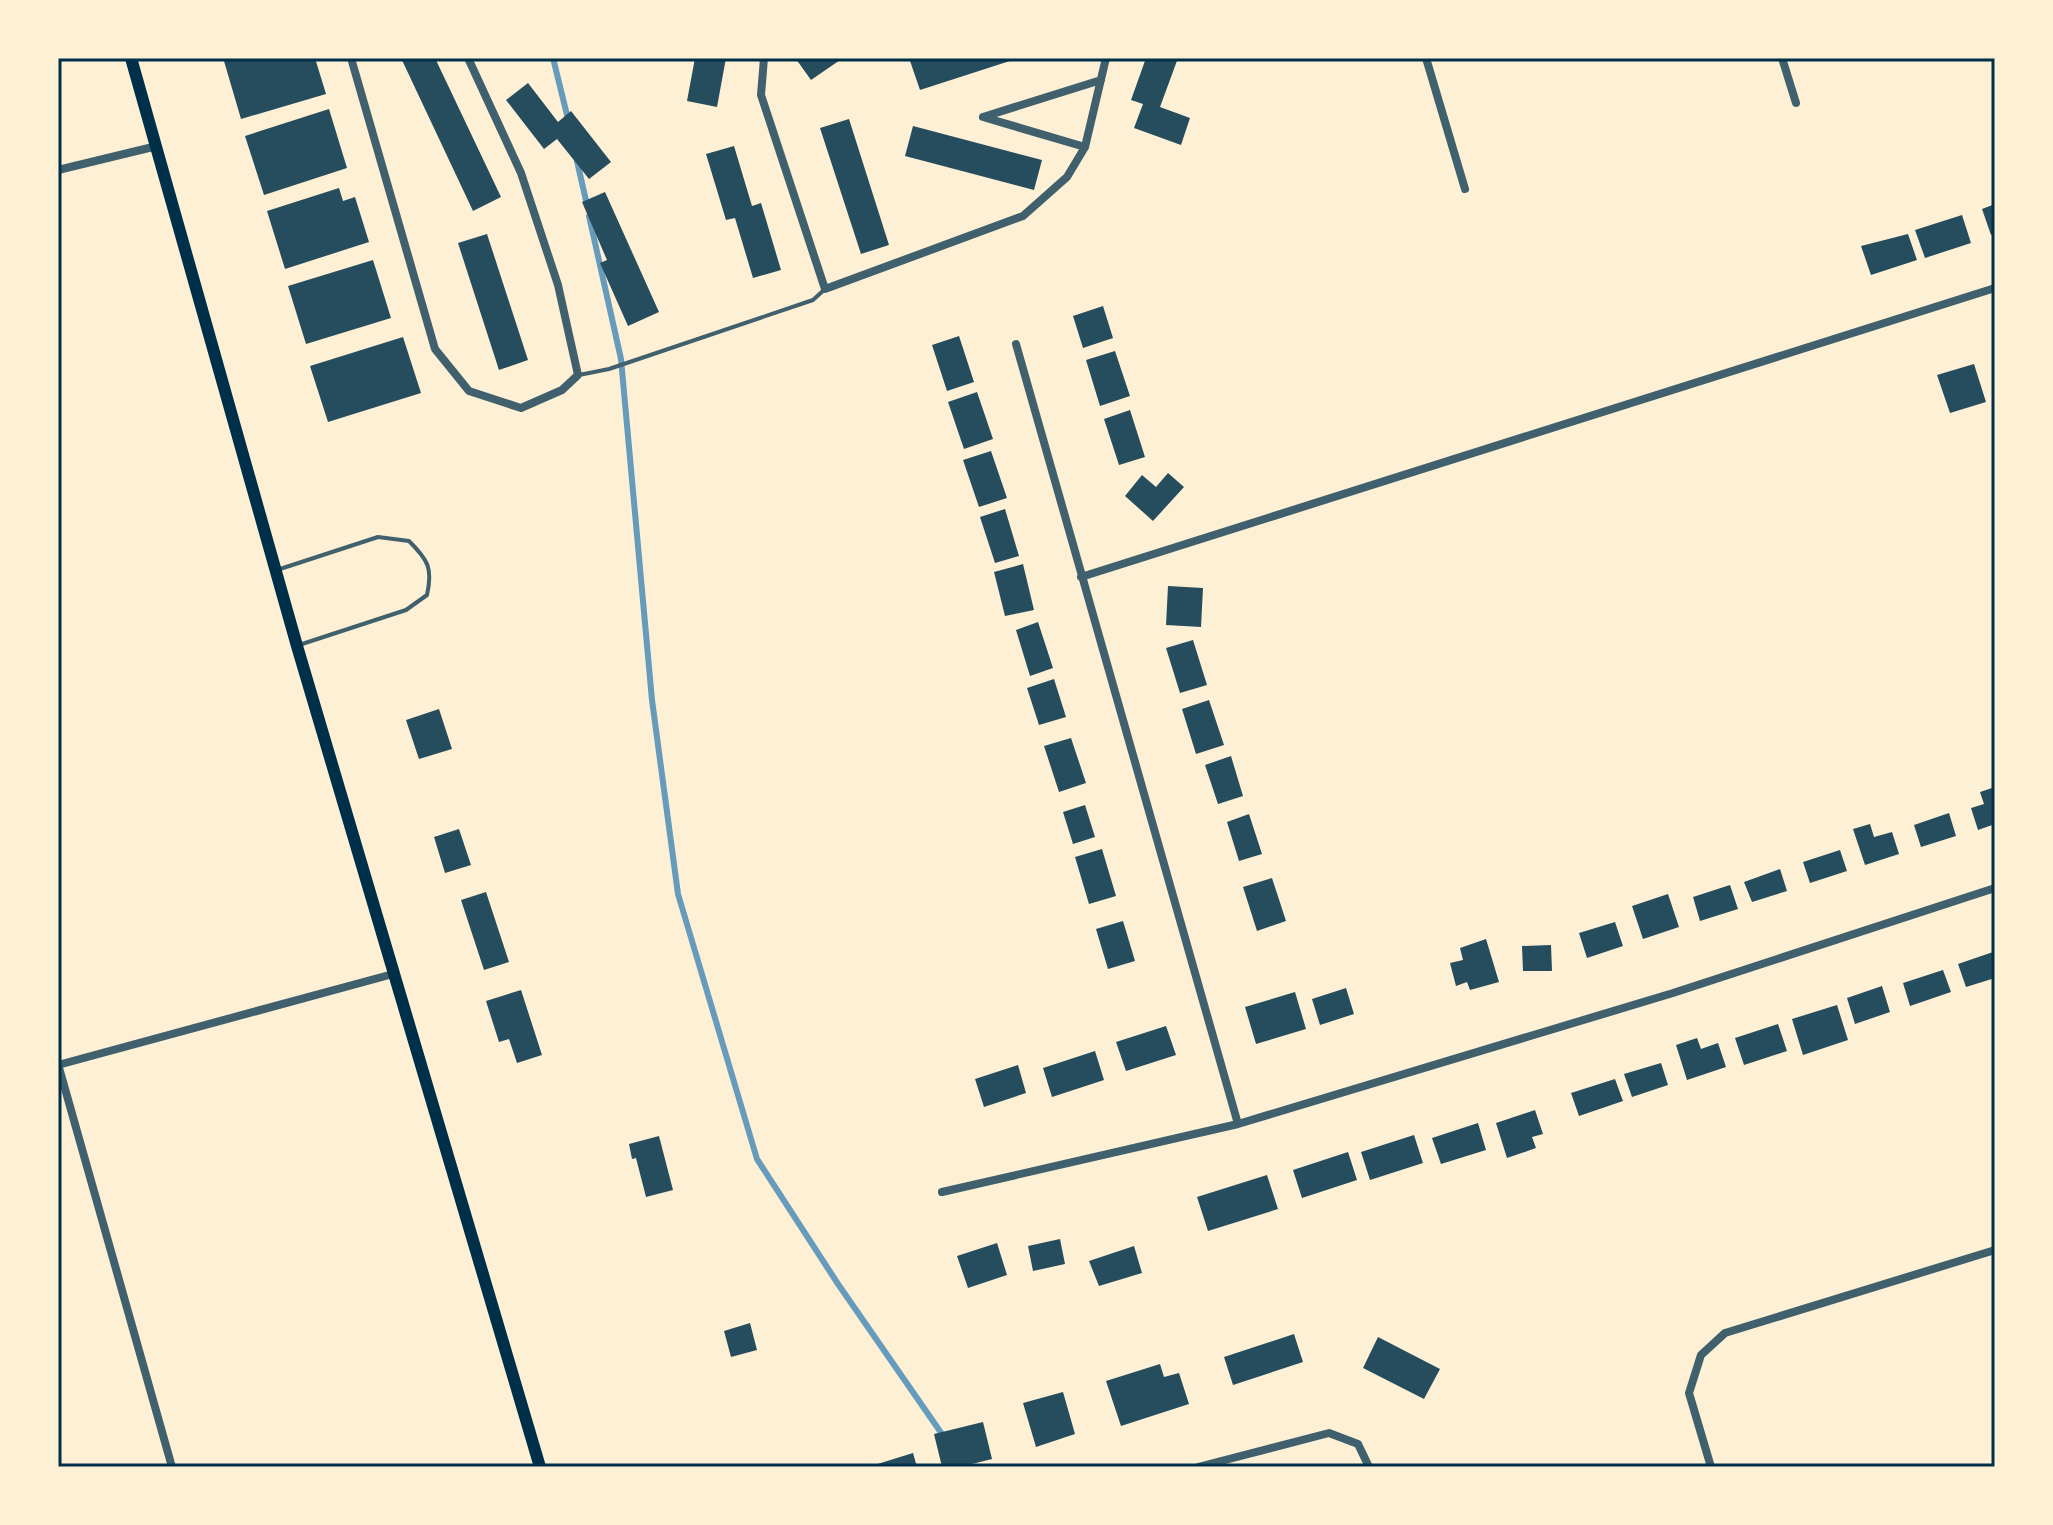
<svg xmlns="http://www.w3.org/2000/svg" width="2053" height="1525" viewBox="0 0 2053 1525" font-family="'Exo 2',sans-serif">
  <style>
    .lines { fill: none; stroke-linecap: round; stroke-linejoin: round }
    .stream { stroke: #669bbc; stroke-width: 6 }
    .building { fill: #264d5e }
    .service { stroke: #3f606c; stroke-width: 4 }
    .minor { stroke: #3f606c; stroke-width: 8 }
    .secondary { stroke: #003049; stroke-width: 12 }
    .neatline { fill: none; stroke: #003049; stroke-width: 3 }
  </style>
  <rect width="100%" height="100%" fill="#fdf0d5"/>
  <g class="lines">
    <path class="stream" d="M553 58 568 119
      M577 161 587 205
      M589 216 621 359 652 700 678 894 757 1159 838 1284 944 1437"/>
  </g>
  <path class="building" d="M235 58H315L326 94 241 119 224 61Z
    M401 58H435L501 197 473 211Z
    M695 58H726L717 107 687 101Z
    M798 58H843L811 80 796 59Z
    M909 58H1015L1016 59 920 90Z
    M1146 58H1178L1160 107 1190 118 1181 145 1134 128 1143 104 1131 100Z
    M528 83 558 122 571 111 611 162 589 179 557 139 544 149 506 100Z
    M329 109 347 168 264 195 245 136Z
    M849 119 889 245 861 254 820 128Z
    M913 126 1042 160 1034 190 905 156Z
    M734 146 752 206 761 203 781 270 753 278 735 218 726 220 706 154Z
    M339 188 343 201 355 197 369 242 285 269 267 211Z
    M605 192 659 312 628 326 600 263 607 260 582 202Z
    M1995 204V234L1991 235 1982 209Z
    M1962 215 1971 243 1925 258 1915 230Z
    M487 234 528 360 499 370 458 243Z
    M1908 234 1917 260 1871 275 1861 246Z
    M373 260 391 318 306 344 288 286Z
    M1103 306 1113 338 1083 348 1073 316Z
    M959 336 974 382 947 391 932 345Z
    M403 337 421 393 328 422 310 366Z
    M1115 351 1130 396 1100 406 1086 360Z
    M1974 364 1986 402 1950 413 1937 375Z
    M977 392 993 439 964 449 948 402Z
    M1130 410 1145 457 1119 465 1104 419Z
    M991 451 1007 498 979 507 963 460Z
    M1168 473 1184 487 1153 521 1125 496 1142 475 1156 487Z
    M1005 509 1019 556 995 563 980 517Z
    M1023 564 1034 610 1005 616 994 572Z
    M1168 586 1203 588 1201 627 1166 625Z
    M1038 622 1053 668 1030 676 1016 630Z
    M1193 640 1207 685 1180 693 1166 648Z
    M1054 679 1066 717 1039 725 1027 688Z
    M1209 700 1224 745 1196 754 1182 709Z
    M439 709 452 749 419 759 406 720Z
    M1071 738 1086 783 1059 792 1044 746Z
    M1231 756 1243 796 1218 804 1205 765Z
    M1995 787V824L1978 830 1971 808 1984 804 1980 792Z
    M1085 805 1095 837 1073 844 1063 812Z
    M1949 813 1956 836 1921 847 1914 825Z
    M1249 814 1262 854 1239 861 1227 822Z
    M1870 824 1874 837 1892 832 1899 854 1865 865 1853 829Z
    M459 829 471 865 445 873 434 837Z
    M1102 849 1116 896 1089 904 1075 857Z
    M1840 850 1847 871 1810 883 1803 862Z
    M1780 869 1787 891 1752 902 1744 882Z
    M1272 878 1286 921 1257 931 1243 887Z
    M1730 885 1738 909 1700 921 1693 897Z
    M486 892 509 962 484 970 461 900Z
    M1668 894 1679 927 1643 939 1632 906Z
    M1123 921 1135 961 1108 969 1096 929Z
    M1615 922 1623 946 1587 958 1579 933Z
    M1486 939 1499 982 1470 990 1467 982 1456 986 1450 963 1463 960 1460 948Z
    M1551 945 1552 971H1523L1522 946Z
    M1993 952 1995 978 1966 987 1958 964Z
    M1943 970 1951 992 1910 1006 1903 983Z
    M1882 986 1890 1012 1855 1024 1847 998Z
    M1346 988 1354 1014 1320 1025 1312 999Z
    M521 990 542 1055 517 1063 509 1039 499 1042 486 1001Z
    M1295 992 1306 1029 1256 1044 1245 1007Z
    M1837 1005 1848 1040 1803 1055 1792 1019Z
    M1778 1024 1787 1051 1744 1065 1735 1038Z
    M1166 1026 1176 1055 1126 1071 1116 1042Z
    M1697 1038 1701 1049 1718 1043 1726 1067 1687 1080 1676 1045Z
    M1095 1051 1104 1080 1052 1097 1043 1068Z
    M1661 1063 1668 1085 1632 1097 1624 1074Z
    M1018 1065 1026 1093 984 1107 975 1079Z
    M1615 1079 1623 1101 1579 1116 1571 1093Z
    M1535 1110 1543 1134 1532 1137 1536 1148 1507 1158 1496 1123Z
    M1478 1123 1486 1150 1441 1164 1432 1138Z
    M1414 1135 1423 1163 1370 1180 1361 1152Z
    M659 1136 673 1190 646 1197 636 1158 632 1159 629 1144Z
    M1348 1152 1357 1180 1302 1198 1293 1170Z
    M1267 1175 1278 1209 1208 1231 1197 1197Z
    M1060 1239 1065 1264 1033 1271 1028 1246Z
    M997 1243 1007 1275 968 1288 957 1256Z
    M1134 1246 1142 1273 1099 1286 1089 1261Z
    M750 1323 757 1350 731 1357 724 1331Z
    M1294 1334 1303 1362 1233 1385 1224 1357Z
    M1378 1337 1440 1369 1424 1399 1363 1368Z
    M1160 1364 1164 1377 1179 1373 1189 1404 1121 1426 1106 1381Z
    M1063 1392 1075 1434 1036 1447 1023 1403Z
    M983 1422 992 1459 960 1467H942L934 1434Z
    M913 1453 917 1467H872L871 1466Z"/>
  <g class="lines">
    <path class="service" d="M579 375 609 369 813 300 825 289
      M280 569 378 537 409 541C428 560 433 568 427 595L406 610 299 645"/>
    <path class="minor" d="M351 58 435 349 469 391 521 408 562 390 578 375 558 285 521 173 468 58
      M764 58 761 95 825 289 1023 216 1067 177 1085 147 1106 58
      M1426 58 1465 189
      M1782 58 1796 103
      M983 117 1101 80
      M983 117 1085 147
      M58 170 157 146
      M1016 344 1238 1124
      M1081 577 1995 288
      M58 1064 172 1467
      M58 1065 393 974
      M942 1192 1238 1124 1673 993 1995 888
      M1198 1467 1329 1433 1358 1444 1369 1467
      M1711 1467 1689 1393 1701 1355 1725 1333 1995 1250"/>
    <path class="secondary" d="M131 58 297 646 540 1467"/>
  </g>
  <rect width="2053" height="1525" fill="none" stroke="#fdf0d5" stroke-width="120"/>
  <rect x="60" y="60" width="1933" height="1405" class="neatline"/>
</svg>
